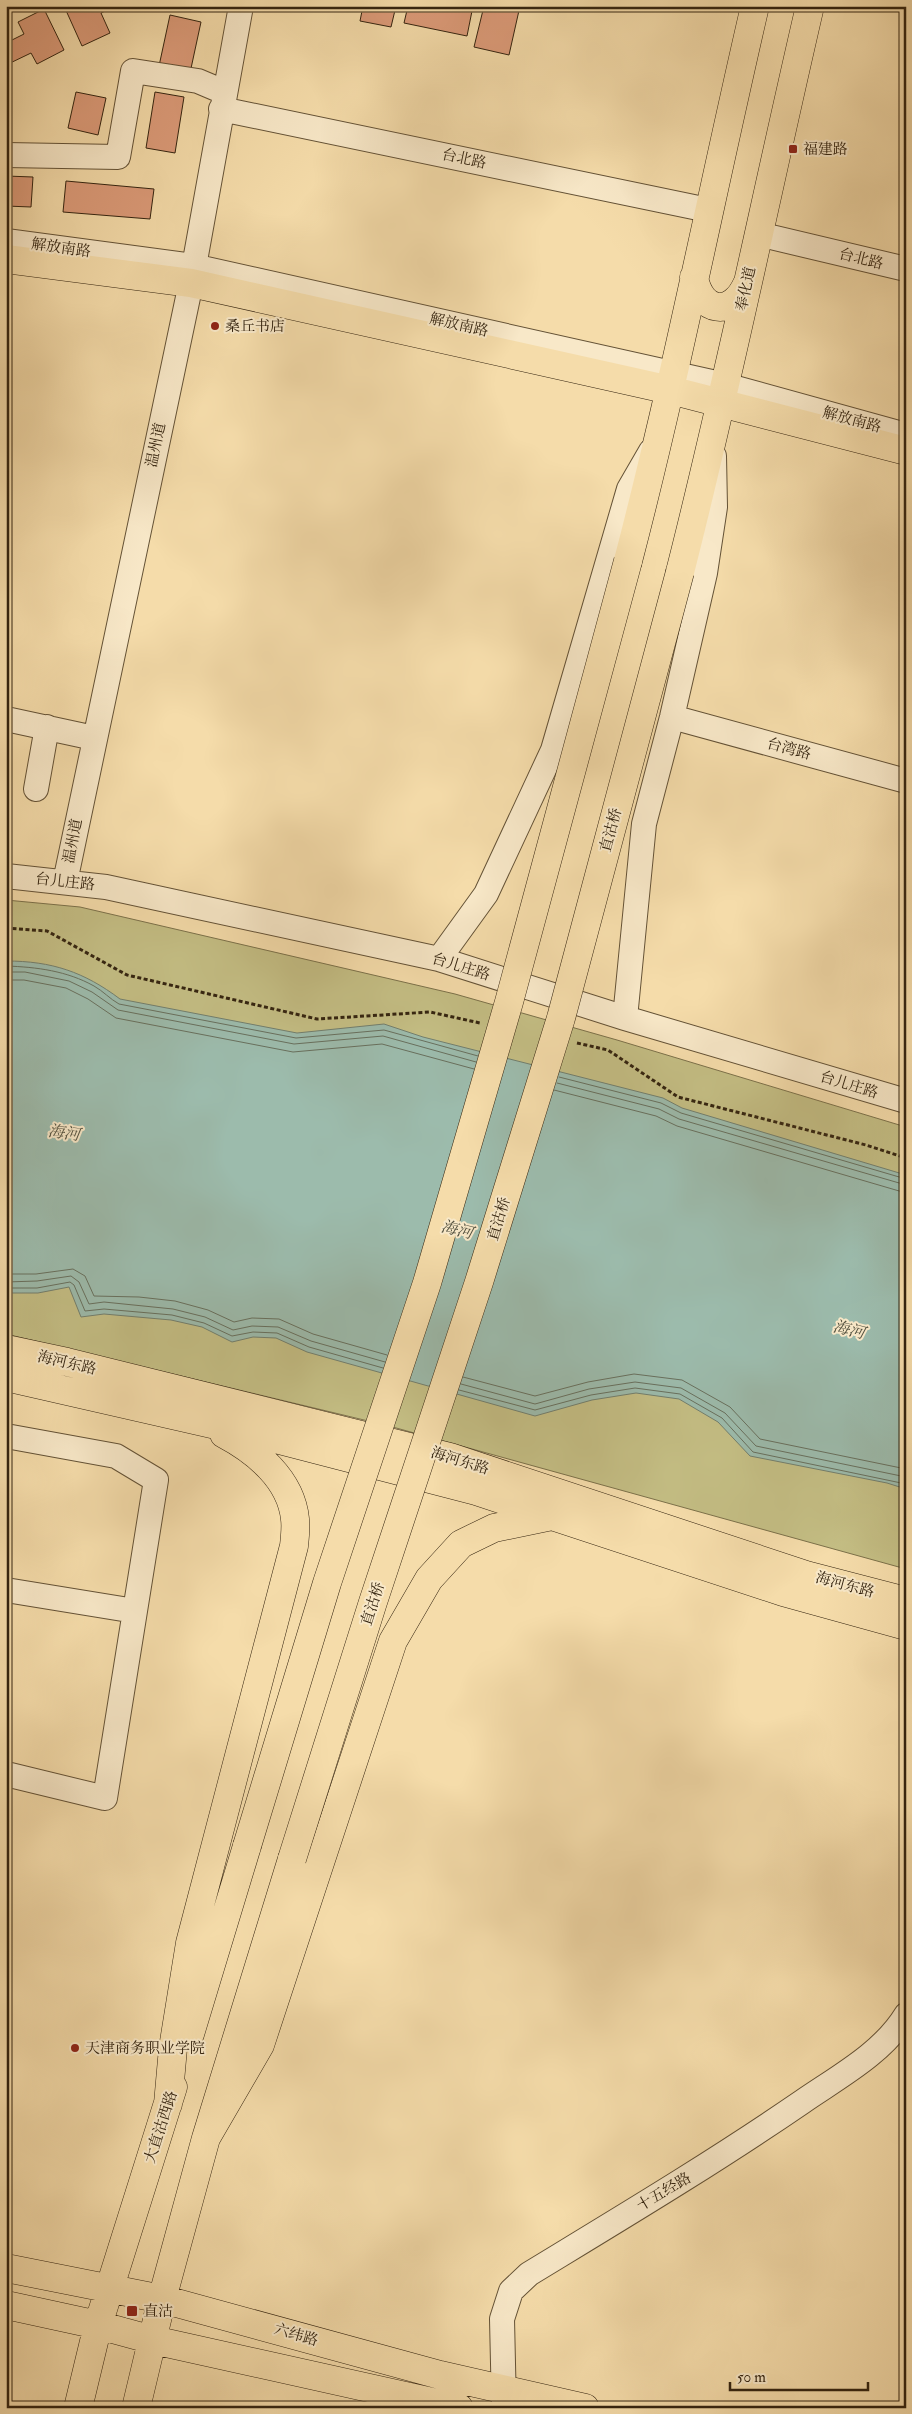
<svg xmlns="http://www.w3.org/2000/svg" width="912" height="2414" viewBox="0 0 912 2414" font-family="'IM FELL Double Pica','Noto Serif SC',serif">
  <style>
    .green { fill: #c4be84; stroke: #7c714a }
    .water { fill: #9cbbac; stroke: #727f6e }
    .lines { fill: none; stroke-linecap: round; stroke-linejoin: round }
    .shore { stroke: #68705e; stroke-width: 1 }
    .building { fill: #dc9b79; stroke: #342410 }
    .minor-casing { stroke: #645236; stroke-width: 26 }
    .major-casing { stroke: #342410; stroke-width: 29 }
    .path { stroke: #342410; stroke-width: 3; stroke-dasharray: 4 2.5; stroke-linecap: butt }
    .minor { stroke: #f8e8c8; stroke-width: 24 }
    .major { stroke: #f5dcaa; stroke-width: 28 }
    .major-bridge-casing { stroke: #342410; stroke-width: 29; stroke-linecap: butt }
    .major-bridge { stroke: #f5dcaa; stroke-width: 28 }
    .poi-dot { fill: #8f2418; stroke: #f8e8c8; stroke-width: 2 }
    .labels { text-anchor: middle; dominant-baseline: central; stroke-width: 4; stroke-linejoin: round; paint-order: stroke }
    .poi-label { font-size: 15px; fill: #342410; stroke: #f8e8c8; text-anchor: start }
    .street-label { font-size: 15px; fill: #342410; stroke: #f8e8c8 }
    .water-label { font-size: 16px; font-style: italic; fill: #53513f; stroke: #f8e8c8 }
  </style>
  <rect width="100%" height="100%" fill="#f5dcaa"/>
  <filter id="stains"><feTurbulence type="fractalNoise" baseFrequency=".004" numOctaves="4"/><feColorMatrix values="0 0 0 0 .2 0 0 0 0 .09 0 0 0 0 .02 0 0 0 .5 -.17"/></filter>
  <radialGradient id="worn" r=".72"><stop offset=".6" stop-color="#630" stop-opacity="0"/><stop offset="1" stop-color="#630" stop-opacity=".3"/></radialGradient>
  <path class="green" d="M6 900 80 907 455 994 617 1040 906 1127V1569L389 1426 6 1334Z"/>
  <path class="water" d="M6 961C52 961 84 972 120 999L297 1033 384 1024 423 1037 663 1098 682 1108 906 1175V1489L887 1483 750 1456 718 1422 679 1399 636 1393 592 1400 535 1416 307 1352 276 1338 253 1337 232 1342 202 1327 171 1320 104 1314 81 1317 69 1287 38 1293H6Z"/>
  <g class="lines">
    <path class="shore" d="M6 966C37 967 67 971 94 986 103 991 110 999 119 1004L296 1038 384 1030 478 1056
      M6 972H25L69 981 92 992 118 1010 294 1044 383 1036 476 1062
      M6 980H24L66 988 88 999 116 1018 293 1052 382 1044 474 1069
      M559 1077 661 1103 681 1113 906 1179
      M557 1083 659 1109 679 1119 906 1185
      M554 1090 656 1116 677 1126 906 1193
      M6 1274H36L73 1269 85 1276 94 1296 139 1297 175 1301 208 1310 234 1322 252 1318 279 1319 313 1334 387 1355
      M6 1282 37 1281 71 1276 79 1282 89 1304 104 1302 173 1309 205 1317 233 1330 252 1326 278 1327 311 1341 385 1362
      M6 1288H37L70 1282 74 1285 85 1311 104 1309 172 1315 204 1323 232 1336 253 1332 277 1333 309 1347 383 1368
      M463 1377 535 1396 588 1382 634 1374 682 1380 730 1407 760 1439 906 1469
      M461 1384 535 1404 589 1389 635 1382 681 1388 725 1413 756 1446 906 1477
      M459 1390 535 1410 591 1395 635 1388 680 1394 722 1418 753 1452 906 1484"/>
  </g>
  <path class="building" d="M64 6H116L101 13 110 33 82 46Z
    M363 6H396L391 27 360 21Z
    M408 6H473L467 36 404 23Z
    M484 6H520L509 55 474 47Z
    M44 9 64 50 37 64 31 53 6 65V43L24 34 18 22Z
    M170 15 201 22 190 73 159 66Z
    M76 92 106 98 98 135 68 128Z
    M155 92 184 97 175 153 146 148Z
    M6 176 33 177 31 207 6 206Z
    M66 181 154 189 150 219 63 212Z"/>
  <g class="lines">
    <g class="minor-casing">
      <path id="minor" d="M221 109 708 210
        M6 155 118 157 133 71 198 81 224 92
        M758 234 906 269
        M6 241 193 266 725 385 906 435
        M672 717 906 781
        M6 719 94 738
        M36 789 47 727
        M6 876 106 887 439 959 625 1018 906 1101
        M65 882 191 283 241 6
        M439 959 486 894 553 750 629 489 651 451
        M625 1018 644 824 672 717 705 573 715 507 714 456
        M6 1436 116 1456 156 1480 105 1798 6 1774
        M6 1590 135 1611
        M504 2408 502 2319 511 2291 529 2274C621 2218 713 2163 802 2102 838 2077 882 2054 906 2015"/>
    </g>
    <g class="major-casing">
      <path id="major" d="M6 259 191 283 670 390 906 451
        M694 277C700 313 732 318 747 284
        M628 561C676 377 712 191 755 6
        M680 572C728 384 766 195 810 6
        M6 1349 67 1362 450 1457 806 1575 906 1601
        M6 1377 260 1435 476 1491 783 1592 906 1626
        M190 2034 247 1846
        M168 2104 173 2048 190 1943 294 1546C295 1537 296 1527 295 1519 291 1479 256 1451 224 1434
        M206 2138 260 2045 393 1641 429 1579 461 1544 494 1528 552 1516
        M6 2268 162 2299 440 2375 585 2408
        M6 2305 98 2325 153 2340 459 2408
        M78 2408 98 2325 173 2087
        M136 2408 162 2299 206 2138 292 1859"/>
    </g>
    <path class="path" d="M6 928 47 931 127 975 317 1019 430 1012 480 1023
      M577 1043 608 1050 678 1097 866 1145 906 1158"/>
    <use href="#minor" class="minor"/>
    <use href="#major" class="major"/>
    <g class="major-bridge-casing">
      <path id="major-bridge" d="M247 1846 327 1583 427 1283 509 1002 628 561
        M292 1859 373 1602 479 1282 561 1018 680 572"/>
    </g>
    <use href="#major-bridge" class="major-bridge"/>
  </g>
  <g class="poi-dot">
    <rect x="788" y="144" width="10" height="10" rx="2.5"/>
    <circle cx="215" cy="326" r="5"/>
    <circle cx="75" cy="2048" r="5"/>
    <rect x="126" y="2305" width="12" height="12" rx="2.5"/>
  </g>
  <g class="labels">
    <g class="poi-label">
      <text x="803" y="149">福建路</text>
      <text x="225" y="326">桑丘书店</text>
      <text x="85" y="2048">天津商务职业学院</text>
      <text x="143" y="2311">直沽</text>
    </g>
    <g class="street-label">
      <text transform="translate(464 159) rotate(12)">台北路</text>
      <text transform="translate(61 248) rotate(8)">解放南路</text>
      <text transform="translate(861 259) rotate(14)">台北路</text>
      <text transform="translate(746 289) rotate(-78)">奉化道</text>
      <text transform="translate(459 325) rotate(13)">解放南路</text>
      <text transform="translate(852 420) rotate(15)">解放南路</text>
      <text transform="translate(156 445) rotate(-78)">温州道</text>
      <text transform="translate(789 749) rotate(15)">台湾路</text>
      <text transform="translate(611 830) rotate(-75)">直沽桥</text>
      <text transform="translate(73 841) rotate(-79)">温州道</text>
      <text transform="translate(65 882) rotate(6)">台儿庄路</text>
      <text transform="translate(461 967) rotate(17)">台儿庄路</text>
      <text transform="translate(849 1085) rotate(17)">台儿庄路</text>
      <text transform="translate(499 1219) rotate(-73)">直沽桥</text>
      <text transform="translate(67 1363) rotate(13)">海河东路</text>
      <text transform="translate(460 1461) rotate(17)">海河东路</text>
      <text transform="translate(845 1585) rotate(15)">海河东路</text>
      <text transform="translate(373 1604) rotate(-72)">直沽桥</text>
      <text transform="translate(161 2127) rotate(-72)">大直沽西路</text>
      <text transform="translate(664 2192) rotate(-31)">十五经路</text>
      <text transform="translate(296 2335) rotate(16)">六纬路</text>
    </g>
    <g class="water-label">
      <text transform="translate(64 1133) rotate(8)">海河</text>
      <text transform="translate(457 1230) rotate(14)">海河</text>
      <text transform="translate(849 1330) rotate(14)">海河</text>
    </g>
  </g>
  <rect width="912" height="2414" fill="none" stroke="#f5dcaa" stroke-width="25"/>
  <rect x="8" y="8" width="897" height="2399" fill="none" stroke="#342410" stroke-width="2.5"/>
  <rect x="12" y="12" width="887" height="2389" fill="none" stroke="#342410"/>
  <path d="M730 2382v8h138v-8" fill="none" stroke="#342410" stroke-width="2.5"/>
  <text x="737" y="2382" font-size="15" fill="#342410" stroke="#f8e8c8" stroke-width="4" paint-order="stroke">50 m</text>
  <rect width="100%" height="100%" filter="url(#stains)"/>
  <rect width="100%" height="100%" fill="url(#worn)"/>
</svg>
